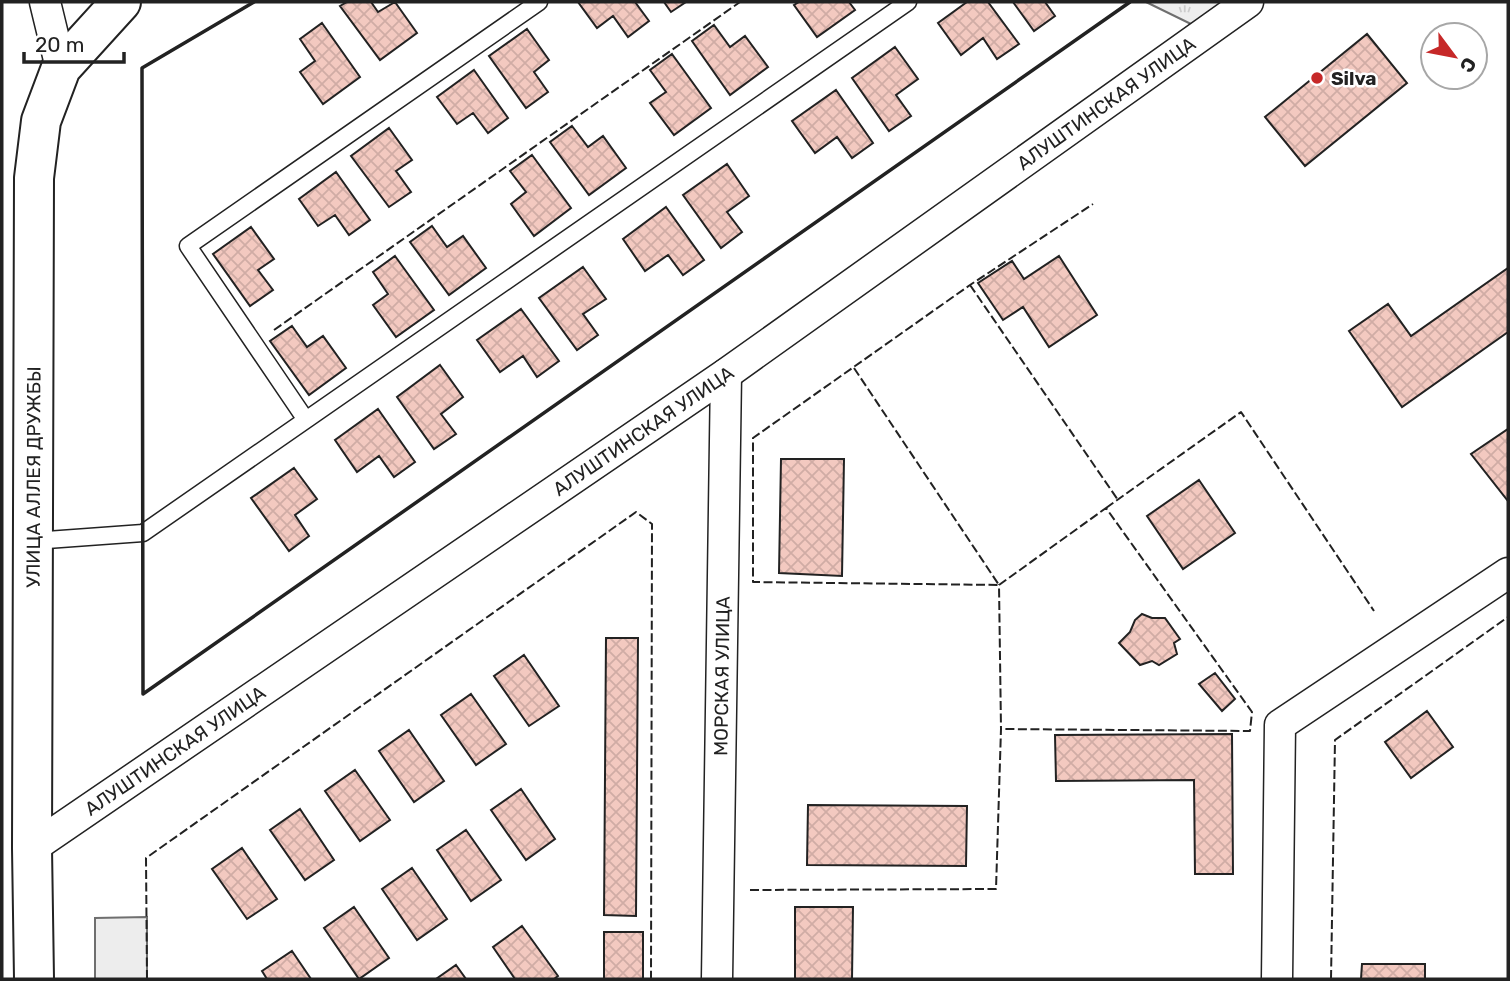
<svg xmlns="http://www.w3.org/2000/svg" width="1510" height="981" viewBox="0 0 1510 981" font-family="Rubik,sans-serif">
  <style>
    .grass { fill: url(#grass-tufts); stroke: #6f6f6f; stroke-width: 2 }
    .parking { fill: #ededed; stroke: #6f6f6f; stroke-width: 2 }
    .building { fill: url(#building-cross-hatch); stroke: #222; stroke-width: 2 }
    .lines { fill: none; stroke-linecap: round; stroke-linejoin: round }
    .service-casing { stroke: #222; stroke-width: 19 }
    .minor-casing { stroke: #222; stroke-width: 33 }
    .secondary-casing { stroke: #222; stroke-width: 42 }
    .service { stroke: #fff; stroke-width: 16 }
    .minor { stroke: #fff; stroke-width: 30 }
    .secondary { stroke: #fff; stroke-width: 38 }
    .fence { stroke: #222; stroke-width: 2; stroke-dasharray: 9 3.5; stroke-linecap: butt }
    .wall { stroke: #222; stroke-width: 3.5 }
    .poi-dot { fill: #c62828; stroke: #fff; stroke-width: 2.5 }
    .labels { text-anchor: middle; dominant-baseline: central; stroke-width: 5; stroke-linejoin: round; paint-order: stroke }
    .poi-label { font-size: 19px; font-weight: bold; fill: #222; stroke: #fff; text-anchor: start }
    .street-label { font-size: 19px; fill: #222; stroke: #fff }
  </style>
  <defs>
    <pattern id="grass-tufts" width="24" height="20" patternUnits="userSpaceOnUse" patternTransform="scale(1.75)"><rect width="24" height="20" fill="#eee"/><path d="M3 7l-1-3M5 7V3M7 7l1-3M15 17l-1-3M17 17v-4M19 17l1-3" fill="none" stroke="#ccc"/></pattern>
    <pattern id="building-cross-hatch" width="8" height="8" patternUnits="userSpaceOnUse" patternTransform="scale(1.75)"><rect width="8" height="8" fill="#f3c9c0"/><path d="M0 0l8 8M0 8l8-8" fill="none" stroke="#d0aca5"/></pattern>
  </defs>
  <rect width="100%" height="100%" fill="#fff"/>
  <path class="grass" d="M1146 2H1225L1193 25Z"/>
  <path class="parking" d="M147 917V979H95V918Z"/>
  <path class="building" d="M347 2H371L378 12 395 2 417 33 380 60 340 6Z
    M578 2H635L649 21 628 37 613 16 597 28Z
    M664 2H686L671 12Z
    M799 2H849L855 10 817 37 794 5Z
    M967 2H988L1019 44 997 59 983 38 961 55 938 23Z
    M1013 2H1045L1055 16 1034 31Z
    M322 23 360 77 323 104 300 72 315 61 300 39Z
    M714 25 730 47 745 36 768 67 730 95 692 41Z
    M527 29 549 60 534 72 548 92 526 108 489 56Z
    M1367 34 1407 83 1305 166 1265 117Z
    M895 47 918 79 896 95 911 116 889 131 852 78Z
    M672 54 711 108 674 135 650 103 666 92 650 70Z
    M474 70 508 118 488 133 473 113 457 124 437 97Z
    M836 90 873 143 852 158 837 137 815 153 792 121Z
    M572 126 588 147 603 136 626 168 589 195 550 142Z
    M389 128 412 160 396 171 411 192 389 207 351 156Z
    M532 155 571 208 534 236 511 204 526 192 510 171Z
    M727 164 749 196 727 212 742 232 721 248 683 195Z
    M336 172 370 220 349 235 335 215 318 226 299 199Z
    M666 207 704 260 683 275 668 255 645 271 623 239Z
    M432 226 447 247 463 236 486 268 449 295 410 242Z
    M251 227 274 259 258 270 273 290 250 306 213 254Z
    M395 256 434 310 396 337 373 305 388 294 373 272Z
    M1059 256 1097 315 1049 347 1023 307 1003 320 978 283 1012 261 1024 279Z
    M583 267 606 299 583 314 598 335 577 350 539 298Z
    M1508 268V332L1402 407 1349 331 1388 304 1411 336Z
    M521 309 559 361 537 377 523 356 500 372 477 340Z
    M292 326 307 347 323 336 346 368 309 395 270 341Z
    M440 365 463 397 441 414 456 434 434 449 397 397Z
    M378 409 415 462 394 477 379 456 357 472 335 440Z
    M1508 429V501L1471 454Z
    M781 459H844L842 576 779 573Z
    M294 468 317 499 295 515 309 536 289 551 251 498Z
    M1199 480 1235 533 1183 569 1147 516Z
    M1142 614 1152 618H1165L1180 639 1174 643 1177 654 1159 665 1152 661 1140 665 1119 643 1130 632 1135 620Z
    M606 638H638L636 916 604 915Z
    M524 655 559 706 529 726 494 676Z
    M1215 673 1235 699 1222 711 1199 684Z
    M471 694 506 744 476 765 441 715Z
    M1427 711 1453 747 1411 778 1385 742Z
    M409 730 444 781 414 802 379 751Z
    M1232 734 1233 874H1195L1194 780 1056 781 1055 735Z
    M355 770 390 820 360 841 325 791Z
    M521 789 555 839 526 860 491 810Z
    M808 805 967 806 966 866 807 865Z
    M300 809 334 860 305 880 270 830Z
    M466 830 501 880 471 901 437 850Z
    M242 848 277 899 247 919 212 869Z
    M412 868 447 919 417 940 382 889Z
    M354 907 389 958 359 979 324 928Z
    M795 907H853L852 979H795Z
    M522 926 558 976 554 979H515L493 947Z
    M604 932H643V979H604Z
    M292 951 311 979H267L262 971Z
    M1362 964H1425V979H1361Z
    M456 965 466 979H436Z"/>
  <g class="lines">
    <g class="service-casing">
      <path id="service" d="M306 420 188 246 539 2
        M33 541 143 533 908 2"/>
    </g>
    <g class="minor-casing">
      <g id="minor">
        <path d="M45 2 61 68"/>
        <path id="s1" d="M32 848 726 374 1248 2"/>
        <path id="s2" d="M717 979 726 374"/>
        <path d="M1277 979 1280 725 1508 573"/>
      </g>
    </g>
    <g class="secondary-casing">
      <g id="secondary">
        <path id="s3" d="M34 979 32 848 34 178 41 121 61 68 121 2"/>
      </g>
    </g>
    <use href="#service" class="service"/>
    <use href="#minor" class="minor"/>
    <use href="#secondary" class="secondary"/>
    <path class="fence" d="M970 285 1118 500
      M274 330 740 2
      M854 368 999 585 753 582V438L970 285 1093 204
      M1106 508 1241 412 1374 611
      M750 890 996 889 1001 729 999 585 1106 508 1252 712 1250 731 1001 729
      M147 979 146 858 636 512 652 524 651 979
      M1331 979 1335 740 1508 617"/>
    <path class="wall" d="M254 2 142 68 143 694 1130 2"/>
  </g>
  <circle class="poi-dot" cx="1317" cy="78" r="7"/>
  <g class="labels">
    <g class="poi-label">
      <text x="1331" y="78">Silva</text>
    </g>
    <g class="street-label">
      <text stroke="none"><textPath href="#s1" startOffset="1307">АЛУШТИНСКАЯ УЛИЦА</textPath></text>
      <text stroke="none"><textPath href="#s1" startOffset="740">АЛУШТИНСКАЯ УЛИЦА</textPath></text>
      <text stroke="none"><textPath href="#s3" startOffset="502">УЛИЦА АЛЛЕЯ ДРУЖБЫ</textPath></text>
      <text stroke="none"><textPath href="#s2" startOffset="303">МОРСКАЯ УЛИЦА</textPath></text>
      <text stroke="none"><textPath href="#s1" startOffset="173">АЛУШТИНСКАЯ УЛИЦА</textPath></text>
    </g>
  </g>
  <rect width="1510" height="981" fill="none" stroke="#222222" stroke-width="7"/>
  <g transform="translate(1454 56) rotate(122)"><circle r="33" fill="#ffffff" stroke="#a7a7a7" stroke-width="2"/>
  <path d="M0-5L12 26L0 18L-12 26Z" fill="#c62828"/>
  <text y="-10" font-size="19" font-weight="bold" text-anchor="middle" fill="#222222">С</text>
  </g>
  <path d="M24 52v10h100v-10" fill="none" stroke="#222222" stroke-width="3.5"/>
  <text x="35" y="52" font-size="21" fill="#222222" stroke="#ffffff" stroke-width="5" paint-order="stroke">20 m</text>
</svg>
